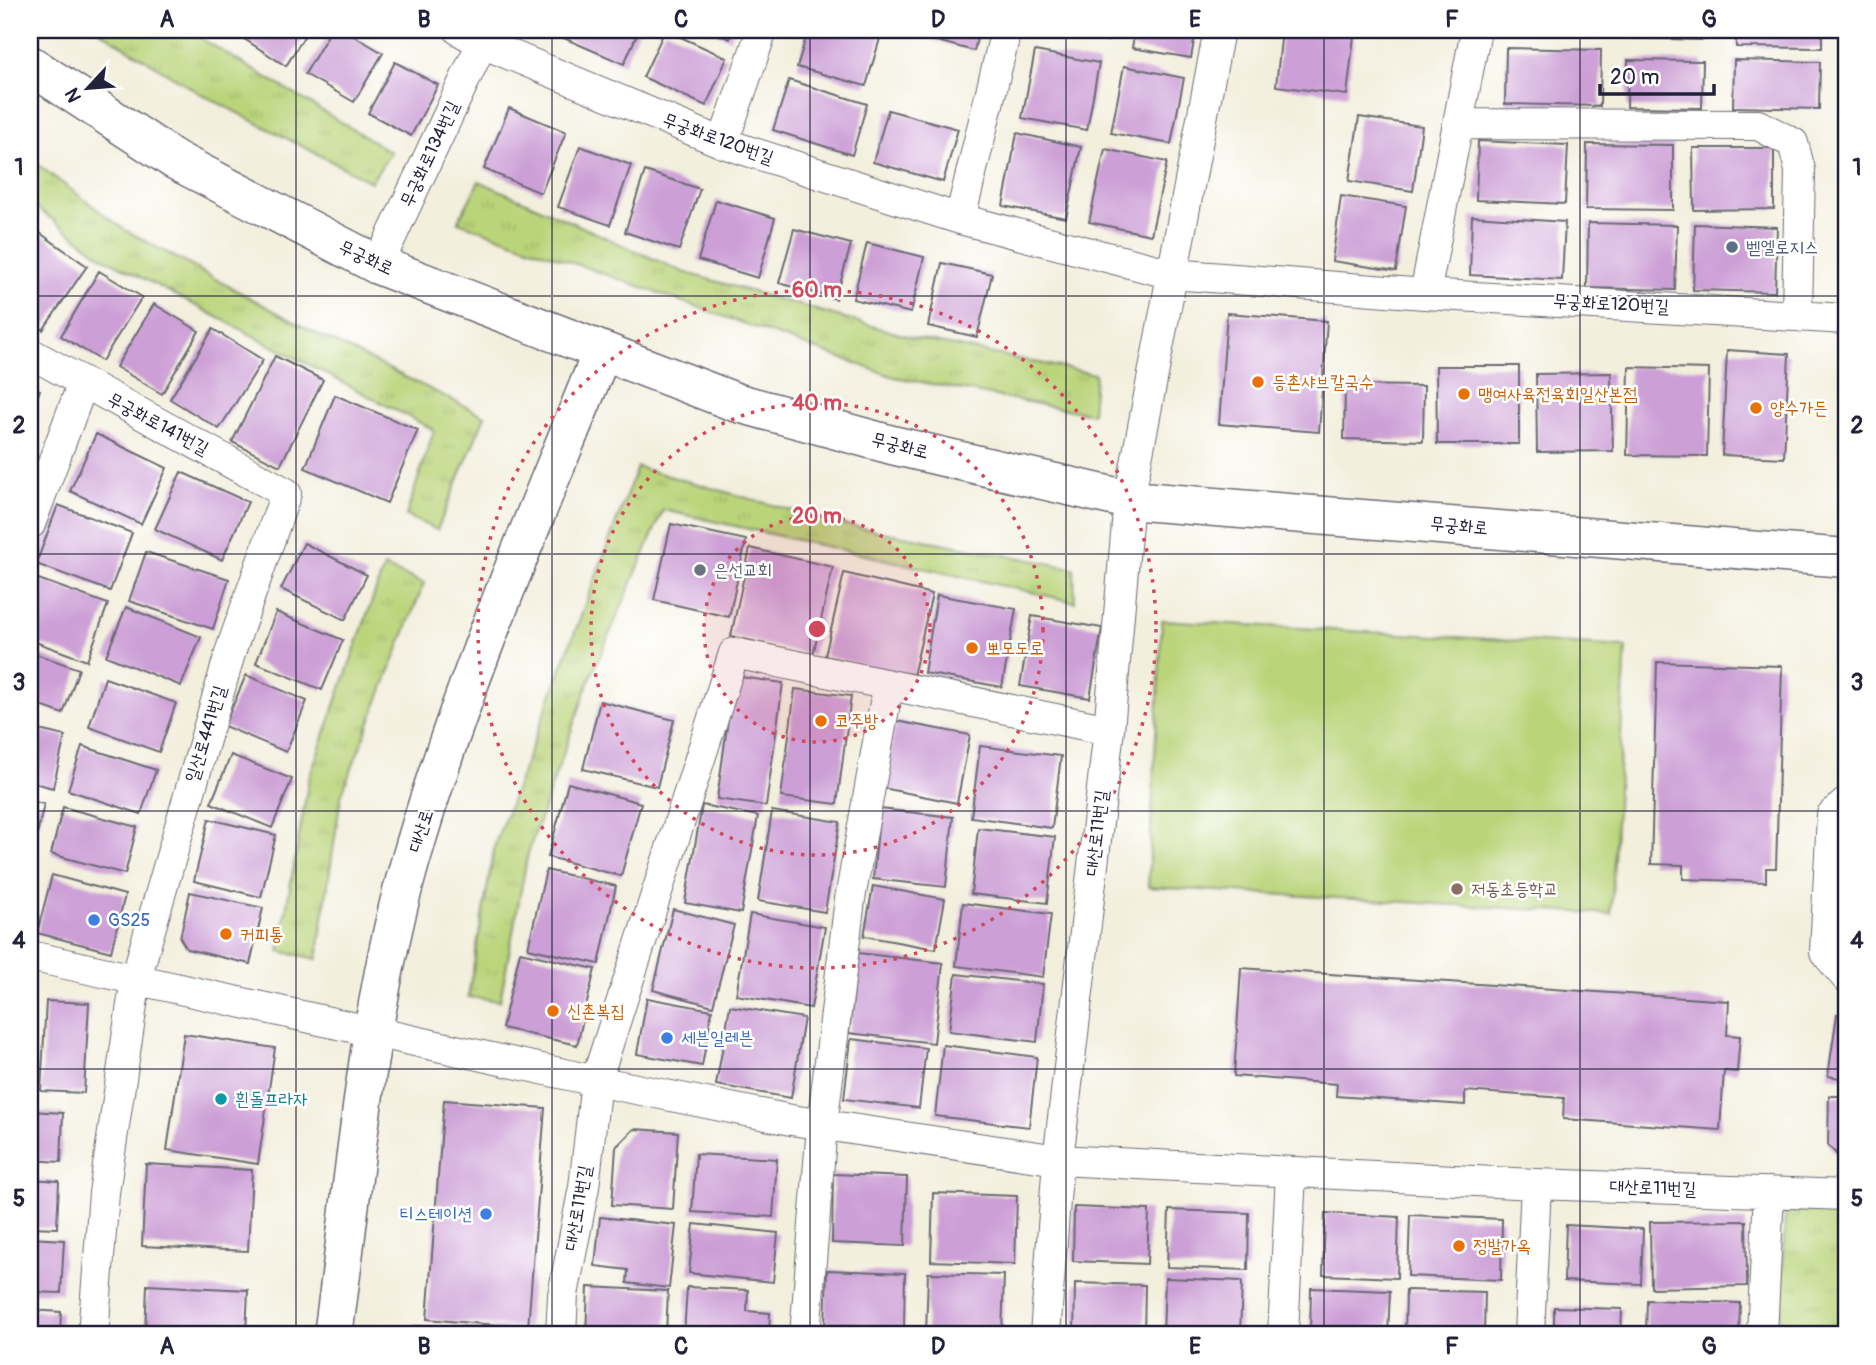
<svg xmlns="http://www.w3.org/2000/svg" width="1876" height="1365" viewBox="0 0 1876 1365" font-family="Pangolin,'Poor Story',sans-serif">
  <style>
    .grass { fill: url(#grass-tufts); stroke: #6e7b5a; stroke-width: 2 }
    .pitch { fill: #bad479; stroke: #6e7b5a; stroke-width: 2 }
    .building { fill: #cc9fd6 }
    .lines { fill: none; stroke-linecap: round; stroke-linejoin: round }
    .street-casing { stroke: #6b6a74; stroke-width: 32 }
    .secondary-casing { stroke: #6b6a74; stroke-width: 41 }
    .street { stroke: #fff; stroke-width: 30 }
    .secondary { stroke: #fff; stroke-width: 38 }
    .grid { fill: none; stroke: #22223b; stroke-width: 2; stroke-opacity: 0.55 }
    .ring { fill: none; stroke: #d1495b; stroke-width: 3.5; stroke-dasharray: 3.5 7 }
    .service-dot { fill: #5c6f8a; stroke: #fff; stroke-width: 2.5 }
    .food-dot { fill: #e8710a; stroke: #fff; stroke-width: 2.5 }
    .worship-dot { fill: #6b7280; stroke: #fff; stroke-width: 2.5 }
    .education-dot { fill: #8d6e63; stroke: #fff; stroke-width: 2.5 }
    .shop-dot { fill: #3f7fe0; stroke: #fff; stroke-width: 2.5 }
    .culture-dot { fill: #0f9aa8; stroke: #fff; stroke-width: 2.5 }
    .labels { text-anchor: middle; dominant-baseline: central; stroke-width: 5; stroke-linejoin: round; paint-order: stroke }
    .street-label { font-size: 18px; fill: #22223b; stroke: #fff }
    .service-label { font-size: 18px; fill: #4e5e75; stroke: #fff; text-anchor: start }
    .food-label { font-size: 18px; fill: #c56008; stroke: #fff; text-anchor: start }
    .worship-label { font-size: 18px; fill: #5b616d; stroke: #fff; text-anchor: start }
    .education-label { font-size: 18px; fill: #785e54; stroke: #fff; text-anchor: start }
    .shop-label { font-size: 18px; fill: #366cbe; stroke: #fff; text-anchor: start }
    .culture-label { font-size: 18px; fill: #0d838f; stroke: #fff; text-anchor: start }
    .centre { fill: #d1495b; stroke: #fff; stroke-width: 3.5 }
    .ring-label { font-size: 21px; text-anchor: middle; font-weight: bold; fill: #d1495b; stroke: #fff; stroke-width: 5; stroke-linejoin: round; paint-order: stroke }
    .neatline { fill: none; stroke: #22223b; stroke-width: 2.5 }
    .grid-label { font-size: 23px; text-anchor: middle; font-weight: bold; fill: #22223b }
  </style>
  <defs>
    <pattern id="grass-tufts" width="24" height="20" patternUnits="userSpaceOnUse" patternTransform="scale(1.75)"><rect width="24" height="20" fill="#bad479"/><path d="M3 7l-1-3M5 7V3M7 7l1-3M15 17l-1-3M17 17v-4M19 17l1-3" fill="none" stroke="#a0b66a"/></pattern>
  </defs>
  <rect width="100%" height="100%" fill="#fff"/>
  <filter id="ink" filterUnits="userSpaceOnUse"><feTurbulence type="fractalNoise" baseFrequency=".0143" numOctaves="2"/><feDisplacementMap in="SourceGraphic" scale="14" xChannelSelector="R" yChannelSelector="G"/><feConvolveMatrix kernelMatrix="1 2 1 2 8 2 1 2 1" color-interpolation-filters="sRGB"/></filter>
  <filter id="wash" filterUnits="userSpaceOnUse"><feTurbulence type="fractalNoise" baseFrequency=".00686" numOctaves="4" result="noise"/><feDisplacementMap in="SourceGraphic" scale="28" xChannelSelector="R" yChannelSelector="G"/><feGaussianBlur stdDeviation="1.57" result="paint"/><feColorMatrix in="noise" values="0 0 0 0 0 0 0 0 0 0 0 0 0 0 0 0 0 1.4 0 .05"/><feComposite in="paint" operator="in"/></filter>
  <g filter="url(#wash)">
    <rect width="100%" height="100%" fill="#f3efdd"/>
    <path class="grass" d="M98 30H187L391 152 371 182 199 93Z
      M30 159 125 230 317 334 485 416 437 530 406 516 434 430 104 258 30 203Z
      M479 181 683 272 914 338 1095 374 1092 414 894 377 458 222Z
      M637 467 840 524 1074 568 1075 602 663 510 588 684 528 853 500 1001 468 997 495 844Z
      M384 567 424 583 341 796 317 959 279 951 309 778Z
      M1799 1210 1846 1212V1335H1780L1785 1212Z"/>
    <path class="pitch" d="M1162 620 1626 647 1611 914 1148 887Z"/>
    <g id="blocks">
      <path class="building" d="M241 30H308L286 66 238 35Z
        M331 30H344L383 53 354 102 305 74Z
        M545 30H639L624 64Z
        M665 30 727 58 706 106 643 77Z
        M707 30H734L730 39Z
        M808 30H863L881 35 866 86 797 67Z
        M912 30H979L974 51 911 34Z
        M1057 30H1110L1108 41Z
        M1135 30H1196L1191 58 1132 48Z
        M1282 30 1354 36 1347 95 1276 86Z
        M1628 30H1705V40L1627 38Z
        M1736 30H1822V48L1736 47Z
        M1506 48 1601 50 1600 106 1505 104Z
        M1035 51 1099 63 1087 130 1022 118Z
        M1628 60 1703 61 1702 108 1627 107Z
        M1734 60 1820 62 1819 109 1733 107Z
        M395 62 438 85 411 136 368 113Z
        M1124 66 1184 78 1171 144 1111 133Z
        M789 80 867 104 852 155 773 130Z
        M509 108 566 132 541 193 484 169Z
        M888 110 958 129 943 182 873 162Z
        M1359 117 1422 126 1413 191 1349 181Z
        M1017 133 1081 147 1066 218 1003 206Z
        M1478 141 1568 145 1565 204 1476 200Z
        M1587 144 1673 145V210L1586 209Z
        M580 146 631 165 610 225 558 207Z
        M1693 148H1774V209L1694 210Z
        M1105 149 1167 162 1151 235 1089 222Z
        M645 171 700 189 679 250 625 232Z
        M1341 196 1406 206 1396 271 1332 261Z
        M716 200 775 218 758 278 698 260Z
        M1472 216 1565 222 1562 280 1470 275Z
        M1588 223 1677 225 1675 290 1587 288Z
        M1695 224 1777 227 1775 292 1693 290Z
        M794 229 851 244 836 299 779 283Z
        M37 231 87 266 43 330 30 320V241Z
        M867 243 924 257 911 313 853 299Z
        M942 263 992 274 977 337 928 326Z
        M99 271 142 297 102 361 61 336Z
        M154 304 199 331 162 394 116 367Z
        M1227 313 1327 321 1319 432 1219 424Z
        M213 329 263 360 219 429 170 399Z
        M1727 350 1789 354 1784 458 1722 455Z
        M275 356 323 380 280 466 232 442Z
        M1436 366H1519V444H1437Z
        M1629 367 1709 369 1707 456 1627 455Z
        M1611 373 1613 451 1537 452 1536 374Z
        M1345 385 1424 386 1423 441 1344 439Z
        M30 386 40 390 30 415Z
        M335 395 418 430 387 503 305 468Z
        M96 434 167 468 141 524 70 491Z
        M181 472 248 502 222 560 155 529Z
        M58 505 132 533 110 591 36 564Z
        M671 524 746 540 729 617 654 600Z
        M304 543 367 575 345 620 281 589Z
        M750 548 833 567 813 655 731 636Z
        M146 552 229 579 213 629 129 601Z
        M844 573 932 594 913 676 825 656Z
        M33 577 108 604 87 661 30 640V586Z
        M937 595 1016 609 1002 687 924 673Z
        M126 607 201 637 181 686 106 656Z
        M276 612 343 640 322 690 256 663Z
        M1032 616 1102 628 1090 698 1020 686Z
        M30 652 79 669 63 714 30 702Z
        M1657 662 1782 666 1776 868H1766V882L1683 879V865L1651 864Z
        M246 675 307 701 286 752 224 726Z
        M734 676 783 683 766 806 717 799Z
        M105 678 176 703 159 752 89 727Z
        M795 689 851 696 837 804 781 797Z
        M600 701 674 720 657 787 583 769Z
        M896 721 970 735 957 803 883 788Z
        M30 728 65 736 53 788 30 782Z
        M82 746 156 770 141 814 68 790Z
        M980 746 1061 756 1052 828 971 817Z
        M231 755 292 779 272 828 211 803Z
        M568 783 641 803 621 876 548 857Z
        M30 801 44 804 31 860H30Z
        M702 805 758 816 741 913 685 903Z
        M63 807 137 827 125 874 51 854Z
        M880 809 953 817 946 887 873 879Z
        M772 811 840 822 825 912 758 901Z
        M209 819 276 835 261 897 194 881Z
        M978 828 1055 837 1047 903 971 894Z
        M546 870 616 886 599 964 528 948Z
        M52 875 125 895 111 952 37 933Z
        M873 886 945 899 936 949 864 936Z
        M190 892 263 908 250 964 187 949 180 938Z
        M963 903 1051 914 1043 977 956 966Z
        M673 909 734 925 713 1006 653 990Z
        M750 914 825 927 811 1008 736 995Z
        M520 952 595 969 577 1045 502 1028Z
        M858 953 943 963 934 1043 849 1033Z
        M1241 968 1729 1001 1727 1035 1740 1036 1737 1072 1724 1071 1720 1130 1563 1119 1564 1098 1465 1091V1105L1336 1096 1337 1084 1234 1076Z
        M956 974 1043 984 1037 1042 949 1031Z
        M647 998 712 1010 702 1066 637 1054Z
        M46 1001 89 1003 84 1093 41 1091Z
        M730 1006 804 1018 791 1098 716 1085Z
        M1837 1014 1846 1015V1079L1828 1076Z
        M184 1034 275 1048 258 1164 167 1150Z
        M851 1039 926 1048 919 1108 844 1099Z
        M943 1045 1037 1057 1029 1127 935 1116Z
        M1829 1096H1846V1157H1839L1828 1145Z
        M444 1100 545 1108 528 1328 427 1319Z
        M30 1111 63 1113 61 1162 30 1160Z
        M634 1129 678 1132 673 1209 612 1205 616 1147Z
        M696 1154 777 1159 773 1217 692 1212Z
        M146 1164 252 1170 248 1251 142 1246Z
        M833 1174 907 1177 905 1246 832 1243Z
        M30 1179 59 1181 57 1228 30 1227Z
        M933 1193 1017 1196 1015 1264 931 1261Z
        M1074 1207 1149 1210 1147 1264 1073 1261Z
        M1169 1210 1249 1213 1248 1270 1167 1267Z
        M1325 1213 1399 1217 1397 1278 1323 1275Z
        M1410 1215 1502 1219 1501 1280 1408 1276Z
        M600 1217 676 1225 669 1288 627 1283 628 1270 595 1266Z
        M1746 1221 1747 1286 1651 1288 1650 1222Z
        M694 1224 778 1233 773 1282 689 1273Z
        M1566 1225 1643 1229 1641 1284 1564 1281Z
        M30 1238 64 1240 61 1293 30 1292Z
        M827 1270 905 1273 904 1328 825 1325Z
        M928 1273 1004 1275 1002 1335H926Z
        M1165 1278 1242 1281 1240 1335H1163Z
        M1075 1283 1145 1285 1144 1335H1074Z
        M147 1285 248 1290 246 1335H145Z
        M588 1287 668 1291 666 1335H586Z
        M687 1287 748 1290 747 1311 770 1313 769 1335H684Z
        M1311 1288 1390 1291 1388 1335H1310Z
        M1406 1290 1485 1292 1484 1335H1405Z
        M1647 1300 1740 1303 1739 1335H1646Z
        M1554 1307 1622 1309 1621 1335H1554Z
        M30 1310 61 1312 60 1335H30Z
        M413 1326 517 1328V1335H413Z"/>
    </g>
  </g>
  <g filter="url(#ink)">
    <use href="#blocks" fill-opacity="0" stroke="#6b6a74" stroke-width="2"/>
    <g class="lines">
      <g class="street-casing">
        <path id="street" d="M459 30 482 43 723 143 960 219 1172 274 1425 294 1846 319
          M1458 124 1758 125 1793 143 1800 170 1797 314
          M723 143 762 30
          M960 219 1006 30
          M378 265 488 30
          M1425 294 1476 30
          M30 353 286 493 231 650 136 978 104 1193 93 1335
          M30 524 83 383
          M1109 730 1129 500 1219 30
          M1846 803 1832 815 1825 952 1846 977
          M30 956 596 1081 791 1120 1058 1160 1536 1184 1846 1195
          M561 1335 563 1295 584 1187 596 1081 734 653 1109 730 1058 1160 1045 1335
          M805 1335 822 1126 850 899 888 686
          M1283 1335 1291 1173
          M1529 1335 1536 1184
          M1762 1335 1769 1192"/>
      </g>
      <g class="secondary-casing">
        <path id="secondary" d="M30 65 175 160 378 265 735 402 892 445 1129 500 1846 558
          M333 1335C355 1179 366 1018 409 866 459 690 534 521 602 352"/>
      </g>
      <use href="#street" class="street"/>
      <use href="#secondary" class="secondary"/>
    </g>
  </g>
  <path class="grid" d="M296 30V1335M552 30V1335M810 30V1335M1066 30V1335M1324 30V1335M1580 30V1335M30 296H1846M30 554H1846M30 811H1846M30 1069H1846"/>
  <circle cx="817" cy="629" r="113" fill="#d1495b" fill-opacity=".12"/>
  <g class="ring">
    <circle cx="817" cy="629" r="113"/>
    <circle cx="817" cy="629" r="226"/>
    <circle cx="817" cy="629" r="339"/>
  </g>
  <circle class="service-dot" cx="1732" cy="247" r="7"/>
  <g class="food-dot">
    <circle cx="1258" cy="382" r="7"/>
    <circle cx="1464" cy="394" r="7"/>
    <circle cx="1756" cy="408" r="7"/>
    <circle cx="972" cy="648" r="7"/>
    <circle cx="821" cy="721" r="7"/>
    <circle cx="226" cy="934" r="7"/>
    <circle cx="553" cy="1011" r="7"/>
    <circle cx="1459" cy="1246" r="7"/>
  </g>
  <circle class="worship-dot" cx="700" cy="570" r="7"/>
  <circle class="education-dot" cx="1457" cy="889" r="7"/>
  <g class="shop-dot">
    <circle cx="94" cy="920" r="7"/>
    <circle cx="667" cy="1038" r="7"/>
    <circle cx="486" cy="1214" r="7"/>
  </g>
  <circle class="culture-dot" cx="221" cy="1099" r="7"/>
  <g class="labels">
    <g class="street-label">
      <text transform="translate(718 139) rotate(20)">무궁화로120번길</text>
      <text transform="translate(430 154) rotate(-65)">무궁화로134번길</text>
      <text transform="translate(366 258) rotate(25)">무궁화로</text>
      <text transform="translate(1611 304) rotate(3)">무궁화로120번길</text>
      <text transform="translate(158 424) rotate(28)">무궁화로141번길</text>
      <text transform="translate(900 446) rotate(14)">무궁화로</text>
      <text transform="translate(1459 526) rotate(5)">무궁화로</text>
      <text transform="translate(206 734) rotate(-73)">일산로441번길</text>
      <text transform="translate(421 831) rotate(-72)">대산로</text>
      <text transform="translate(1097 833) rotate(-83)">대산로11번길</text>
      <text transform="translate(1653 1188) rotate(2)">대산로11번길</text>
      <text transform="translate(578 1208) rotate(-80)">대산로11번길</text>
    </g>
    <g class="service-label">
      <text x="1746" y="247">벧엘로지스</text>
    </g>
    <g class="food-label">
      <text x="1272" y="382">등촌샤브칼국수</text>
      <text x="1478" y="394">맹여사육전육회일산본점</text>
      <text x="1770" y="408">양수가든</text>
      <text x="986" y="648">뽀모도로</text>
      <text x="835" y="721">코주방</text>
      <text x="240" y="934">커피통</text>
      <text x="567" y="1011">신촌복집</text>
      <text x="1473" y="1246">정발가옥</text>
    </g>
    <g class="worship-label">
      <text x="714" y="570">은선교회</text>
    </g>
    <g class="education-label">
      <text x="1471" y="889">저동초등학교</text>
    </g>
    <g class="shop-label">
      <text x="108" y="920">GS25</text>
      <text x="681" y="1038">세븐일레븐</text>
      <text x="472" y="1214" text-anchor="end">티스테이션</text>
    </g>
    <g class="culture-label">
      <text x="235" y="1099">흰돌프라자</text>
    </g>
  </g>
  <circle cx="817" cy="629" r="10" class="centre"/>
  <g class="ring-label">
    <text x="817" y="297">60 m</text>
    <text x="817" y="410">40 m</text>
    <text x="817" y="523">20 m</text>
  </g>
  <rect width="1876" height="1365" fill="none" stroke="#fff" stroke-width="77"/>
  <g transform="translate(88 88) rotate(244)" stroke="#ffffff" stroke-width="5" paint-order="stroke">
  <path d="M0-5L12 26L0 18L-12 26Z" fill="#22223b"/>
  <text y="-10" font-size="19" font-weight="bold" text-anchor="middle" fill="#22223b">N</text>
  </g>
  <path d="M1600 84v10h114v-10" fill="none" stroke="#22223b" stroke-width="3.5"/>
  <text x="1610" y="84" font-size="21" fill="#22223b" stroke="#ffffff" stroke-width="5" paint-order="stroke">20 m</text>
  <rect x="38" y="38" width="1800" height="1288" class="neatline"/>
  <g class="grid-label">
    <text x="167" y="27">A</text>
    <text x="424" y="27">B</text>
    <text x="681" y="27">C</text>
    <text x="938" y="27">D</text>
    <text x="1195" y="27">E</text>
    <text x="1452" y="27">F</text>
    <text x="1709" y="27">G</text>
    <text x="19" y="175">1</text>
    <text x="1857" y="175">1</text>
    <text x="19" y="433">2</text>
    <text x="1857" y="433">2</text>
    <text x="19" y="690">3</text>
    <text x="1857" y="690">3</text>
    <text x="19" y="948">4</text>
    <text x="1857" y="948">4</text>
    <text x="19" y="1206">5</text>
    <text x="1857" y="1206">5</text>
    <text x="167" y="1354">A</text>
    <text x="424" y="1354">B</text>
    <text x="681" y="1354">C</text>
    <text x="938" y="1354">D</text>
    <text x="1195" y="1354">E</text>
    <text x="1452" y="1354">F</text>
    <text x="1709" y="1354">G</text>
  </g>
</svg>
